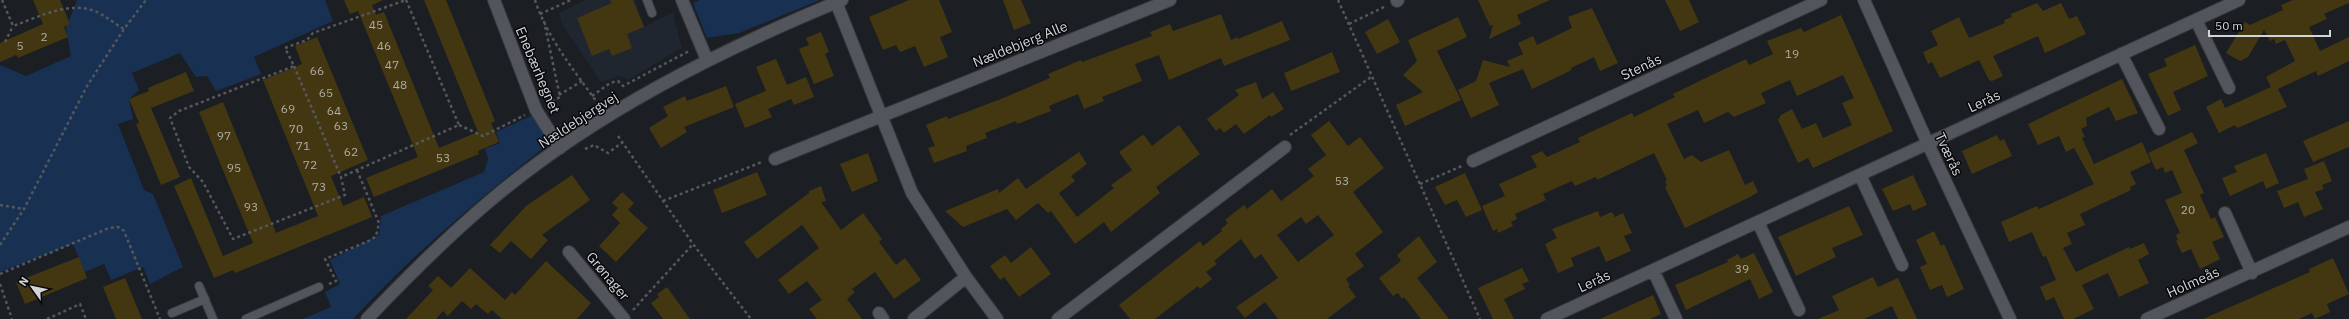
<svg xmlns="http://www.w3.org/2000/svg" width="2349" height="319" viewBox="0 0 2349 319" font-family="'IBM Plex Sans',sans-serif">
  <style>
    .built { fill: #1f2630 }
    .green { fill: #183052 }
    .building { fill: #433712; fill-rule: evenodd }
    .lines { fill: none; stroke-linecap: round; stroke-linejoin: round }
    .service-casing { stroke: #37393e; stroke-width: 10 }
    .minor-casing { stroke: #37393e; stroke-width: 14 }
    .tertiary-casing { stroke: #37393e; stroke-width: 14 }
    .path { stroke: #54575c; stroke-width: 2.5; stroke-dasharray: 3 3; stroke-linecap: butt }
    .service { stroke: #52565c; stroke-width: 8 }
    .minor { stroke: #52565c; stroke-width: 12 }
    .tertiary { stroke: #52565c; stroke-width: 12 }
    .labels { text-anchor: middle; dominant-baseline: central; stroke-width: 3; stroke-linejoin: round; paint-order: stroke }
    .number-label { font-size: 12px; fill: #aeada6 }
    .street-label { font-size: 14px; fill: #d2d4d8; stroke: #07080a }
  </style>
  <rect width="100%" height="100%" fill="#1b1e23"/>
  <path class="built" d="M585 0H635L644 27 673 12 682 48 628 80 619 76 601 82 562 24 559 13Z"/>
  <path class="green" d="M77 0H325L333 21 254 57 261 74 216 91 207 76 196 77 180 53 132 73 139 90 129 99 133 119 118 124 144 190 153 194 183 267 150 284 143 267 111 280 104 264 85 272 73 244 0 272V65L26 76 71 56 66 28Z
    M700 0H820L739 33 707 38 693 3Z
    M533 115 545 137 541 150C475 202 410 257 353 319H303L331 307 325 292 340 284 330 260 379 235 381 216 484 172 488 159 485 149 500 143 496 132Z"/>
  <path class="building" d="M33 0H60L70 24 64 27 68 37 18 58 16 55 0 62V43L43 24Z
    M344 0H383L372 5 376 15 384 12 439 148 478 132 424 0H446L495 121 491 123 499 142 478 151 479 154 374 197 366 178 418 157 358 11 350 14Z
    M610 0H633L644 27 627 34 632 48 612 56 609 49 592 56 577 18 612 3Z
    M909 0H939L952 32 940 37 948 57 924 67 915 46 900 52 896 45 883 50 869 17Z
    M1003 0H1021L1031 23 1014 30Z
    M1478 0H1550L1517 15 1521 24 1489 39 1493 25 1490 26Z
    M1665 0H1689L1699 22 1680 31Z
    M2293 0H2349V3L2324 14 2327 19 2309 27 2320 51 2349 37V61L2318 76 2316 71 2278 89 2287 107 2237 128 2235 125 2219 133 2206 107 2221 99 2225 108 2271 87 2266 77 2295 61 2285 40 2276 44 2274 39 2270 41 2264 30 2248 57 2240 61 2226 53 2245 22 2250 25 2283 10 2281 5Z
    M2037 3 2043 11 2061 3 2069 19 2077 16 2086 34 2045 53 2038 36 1993 56 2003 76 1992 81 1989 80 1979 60 1940 78 1932 62 1928 64 1923 52 1938 45 1931 31 1959 17 1969 38 2005 23 2004 20 2012 17 2011 14Z
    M1592 8 1618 63 1600 71 1594 57 1571 68 1572 70 1532 89 1523 69 1489 83 1499 105 1471 118 1458 90 1476 81 1483 60 1510 67 1507 61 1523 54 1518 43 1533 36 1537 45 1572 28 1568 17Z
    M1221 14 1231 40 1238 37V39L1282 21 1290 40 1224 66 1221 58 1169 80 1159 55 1135 64 1142 81 1102 97 1104 101 1084 109 1078 94 1049 106 1051 111 1017 124 1016 121 985 133 987 138 966 146 967 151 934 163 928 148 935 146 926 125 947 116 948 119 1006 97 1050 78 1048 74 1081 60 1082 62 1152 36 1150 32 1170 24 1173 31Z
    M1841 15 1893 131 1813 168 1808 158 1798 163 1778 120 1781 115 1792 109 1802 129 1816 123 1823 138 1852 125 1842 103 1854 98 1843 75 1797 96 1790 80 1761 93 1766 103 1734 117 1728 112 1704 123 1698 110 1667 124 1684 159 1692 155 1701 162 1729 150 1745 185 1753 181 1758 192 1750 197 1685 228 1665 187 1667 186 1665 181 1667 180 1654 153 1597 180 1596 177 1575 186 1572 181 1543 194 1546 200 1515 214 1517 219 1511 222 1513 226 1498 233 1497 229 1493 231 1482 206 1505 196 1499 184 1537 167 1531 156 1542 151 1547 157 1580 142 1578 138 1632 113 1634 117 1675 97 1673 94 1714 74 1746 59 1749 65 1773 54 1767 41 1801 28 1804 32Z
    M1458 17 1467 37 1437 51 1461 100 1405 126 1396 105 1423 92 1403 75 1417 61 1408 40Z
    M1388 19 1400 42 1377 54 1365 32Z
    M821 32 829 52 825 54 834 76 814 84 799 49 809 45 806 38Z
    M317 37 368 160 331 176 343 206 364 197 372 217 235 273 233 270 214 278 174 186 191 178 223 256 253 243 199 112 223 102 276 233 318 216 263 80 302 64 295 46Z
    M2195 45 2208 76 2173 92 2181 110 2168 116 2148 74 2167 66 2164 59Z
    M1332 52 1340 72 1291 91 1284 73Z
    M776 59 787 85 806 77 814 97 794 105 791 99 768 109 772 117 745 128 735 104 766 91 756 67Z
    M186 72 194 91 151 108 180 177 161 185 136 124 139 123 129 99 149 91 148 88Z
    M2122 79 2138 113 2116 121 2109 107 2086 118 2087 126 2081 129 2085 137 2082 138 2094 164 2142 142 2151 162 2130 172 2136 184 2130 187 2131 190 2080 214 2085 225 2067 233 2072 244 2063 248 2076 272 2129 247 2130 249 2144 243 2149 254 2138 260 2149 283 2119 297 2108 273 2082 285 2094 309 2073 319H2064L2054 297 2046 301 2040 287 2056 280 2046 256 2043 257 2032 232 2009 242 2001 222 2037 206 2039 209 2094 184 2074 148 2066 152 2059 136 2038 145 2028 124Z
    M1256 82 1262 99 1273 92 1284 109 1271 117 1270 115 1244 134 1236 124 1224 133 1220 128 1216 131 1207 119 1239 95 1235 90Z
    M726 86 734 107 684 127 687 132 661 148 649 128 668 116 663 107 685 96 687 101Z
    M1329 121 1348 146 1360 137 1384 168 1353 192 1383 232 1355 254 1364 266 1346 279 1350 285 1348 286 1356 297 1327 319H1278L1265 302 1245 318 1236 307 1278 278 1261 254 1255 259 1241 239 1214 261 1217 264 1206 272 1212 279 1200 289 1198 286 1155 319H1130L1119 305 1200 241 1203 246 1222 231 1221 229 1228 223 1225 220 1244 205 1247 209 1272 189 1281 201 1314 176 1308 169 1326 155 1311 135ZM1318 215 1334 235 1298 262 1277 235 1301 217 1306 224Z
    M2349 121V147L2313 162 2303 141Z
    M1179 125 1200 154 1156 187 1160 193 1111 232 1104 222 1075 244 1051 211 1048 213 1038 203 1016 220 1007 209 963 227 945 211 998 189 999 193 1018 178 1026 189 1079 152 1087 164 1071 176 1075 181 1059 193 1077 217 1114 188 1111 185 1132 170 1119 152 1141 136 1144 135 1152 146Z
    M2192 132 2198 143 2184 150 2204 193 2200 195 2211 219 2215 217 2224 237 2212 242 2220 259 2200 269 2191 249 2182 253 2176 241 2178 240 2176 235 2180 233 2165 200 2182 193 2172 170 2165 173 2163 167 2156 170 2148 153Z
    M1997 135 2000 141 2004 139 2012 156 1972 174 1962 151Z
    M868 153 878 181 852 192 840 164Z
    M2266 153 2279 183 2266 189 2263 181 2230 196 2222 178 2237 172 2234 166Z
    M2324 161 2332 181 2322 185 2324 189 2315 192 2323 209 2304 217 2298 202 2284 208 2277 191 2308 179 2304 169Z
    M757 172 767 195 722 213 713 190Z
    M1465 173 1482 210 1466 217 1457 200 1445 205 1435 187Z
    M572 175 590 200 542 235 548 240 531 259 511 241 500 253 490 245 526 206Z
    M1913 175 1927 205 1913 211 1910 204 1893 211 1882 189Z
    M821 186 826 201 821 202 841 230 863 213 882 239 879 242 896 265 905 258 921 280 894 299 875 272 852 289 855 292 847 299 862 319H817L809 309 822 300 807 281 789 294 778 280 819 248 802 225 757 259 744 242 809 193V191Z
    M622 192 634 203 628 210 648 228 616 262 599 246 620 223 612 215 618 208 612 203Z
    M1849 206 1863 235 1832 248 1836 257 1796 276 1778 237Z
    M1598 211 1600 217 1612 212 1615 217 1623 213 1632 233 1624 236 1631 251 1606 262 1599 246 1571 258 1574 266 1558 273 1545 244 1557 238 1552 229Z
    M1934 231 1941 246 1944 244 1964 289 1947 297 1942 285 1930 290 1920 267 1927 264 1916 240Z
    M1419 236 1437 262 1417 278 1449 319H1421L1404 297 1402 299 1398 293 1393 296 1379 278 1401 261 1397 255Z
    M1031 247 1051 274 1019 297 1004 277 1000 280 990 266 1005 255 1011 263Z
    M1754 253 1773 292 1759 299 1750 279 1686 310 1675 285 1728 262 1727 260 1738 254 1741 259Z
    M79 257 87 278 25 304 16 282Z
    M2333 258 2349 294 2327 304 2330 312 2315 319 2312 313 2299 319H2203L2310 272 2309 269Z
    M546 261 591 303 577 319H502L492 310 488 314 476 304 471 309 462 301 448 316 443 311 436 319H406L433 290 428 286 438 276 451 288 470 268 505 300 512 292 515 295Z
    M1522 268 1529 281 1522 284 1525 289 1504 299 1514 319H1493L1478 288Z
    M1873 277 1878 287 1898 278 1917 319H1898L1892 306 1864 319H1818L1839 310 1832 296Z
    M125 278 142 319H116L103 287Z
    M667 287 690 319H663L651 303 659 297 657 294Z
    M1653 295 1661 314 1650 319H1600Z"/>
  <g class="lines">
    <g class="service-casing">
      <path id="service" d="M647 0 652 13
        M199 286 213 319
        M172 313 205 299
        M246 319 319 287"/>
    </g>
    <g class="minor-casing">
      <path id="minor" d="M494 0 536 110 560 148
        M682 0 707 60
        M1864 0 1928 144 2010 319
        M1397 1 1398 0
        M836 2 912 193 966 277 997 319
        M2196 20 2229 88
        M2121 54 2159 129
        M775 159 1170 0
        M1473 161 1821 0
        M1860 175 1902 265
        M2225 213 2252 273
        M1758 222 1799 310
        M569 252 624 319
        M1653 270 1676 319
        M879 313 883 319
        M914 319 966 277
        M1058 319 1285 147
        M1547 319 2239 0
        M2147 319 2349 227"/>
    </g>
    <g class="tertiary-casing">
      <path id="tertiary" d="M367 319C407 277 447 237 491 200 594 113 718 51 842 0"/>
    </g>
    <path class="path" d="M2 0 13 26C39 17 70 0 97 12 107 17 115 24 124 29
      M406 0 459 125 341 177 345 195 233 239 203 182 189 167 170 118 179 111 294 66 285 48 307 40 313 33Z
      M535 0C547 37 573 69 596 101
      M1338 0 1480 319
      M540 14 571 0
      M544 21 560 97 547 104
      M1349 24 1386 6
      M5 42 13 26
      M294 66 341 177
      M559 95 582 81
      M592 96 610 83 618 81 623 86 689 51
      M459 125 483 136 525 115
      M1290 135 1371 77
      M618 136 693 244 751 319
      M585 149 594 145 608 153 623 142
      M1420 184 1462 166
      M663 201 762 162
      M0 205 24 209
      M0 245 24 209 87 86 124 29 146 0
      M0 274 109 228 118 227 124 231 160 319
      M0 284 12 319
      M329 284 336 281 325 259 371 240 376 236 379 223 357 170
      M633 310 693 244
      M47 319 80 304 86 319"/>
    <use href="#service" class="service"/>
    <use href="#minor" class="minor"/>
    <use href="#tertiary" class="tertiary"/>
  </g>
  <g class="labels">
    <g class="number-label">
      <text x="376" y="24">45</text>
      <text x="44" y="36">2</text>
      <text x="20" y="45">5</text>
      <text x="384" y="45">46</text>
      <text x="1792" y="53">19</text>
      <text x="392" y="64">47</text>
      <text x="317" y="70">66</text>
      <text x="400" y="84">48</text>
      <text x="326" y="92">65</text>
      <text x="288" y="108">69</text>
      <text x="334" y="110">64</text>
      <text x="341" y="125">63</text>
      <text x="296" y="128">70</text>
      <text x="224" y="135">97</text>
      <text x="303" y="145">71</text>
      <text x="351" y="151">62</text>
      <text x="443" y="157">53</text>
      <text x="310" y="164">72</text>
      <text x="234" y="167">95</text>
      <text x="1342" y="180">53</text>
      <text x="319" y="186">73</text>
      <text x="251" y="206">93</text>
      <text x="2188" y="209">20</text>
      <text x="1742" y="268">39</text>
    </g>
    <g class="street-label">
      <text transform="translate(1020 44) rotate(-22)">Nældebjerg Alle</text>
      <text transform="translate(1641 67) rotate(-25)">Stenås</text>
      <text transform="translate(538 70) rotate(67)">Enebærhegnet</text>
      <text transform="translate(1984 101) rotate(-25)">Lerås</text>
      <text transform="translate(578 120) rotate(-33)">Nældebjergvej</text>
      <text transform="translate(1949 154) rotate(65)">Tværås</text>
      <text transform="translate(608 276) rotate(50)">Grønager</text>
      <text transform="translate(1594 281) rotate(-25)">Lerås</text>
      <text transform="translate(2193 282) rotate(-24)">Holmeås</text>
    </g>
  </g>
  <g transform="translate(32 287) rotate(303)" stroke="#07080a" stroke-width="3" paint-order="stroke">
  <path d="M0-3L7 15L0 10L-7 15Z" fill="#d2d4d8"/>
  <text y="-6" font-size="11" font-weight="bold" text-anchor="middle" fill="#d2d4d8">N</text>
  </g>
  <path d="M2209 30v6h121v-6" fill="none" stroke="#d2d4d8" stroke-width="2"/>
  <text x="2215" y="30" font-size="12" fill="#d2d4d8" stroke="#07080a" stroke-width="3" paint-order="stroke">50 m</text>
</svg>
